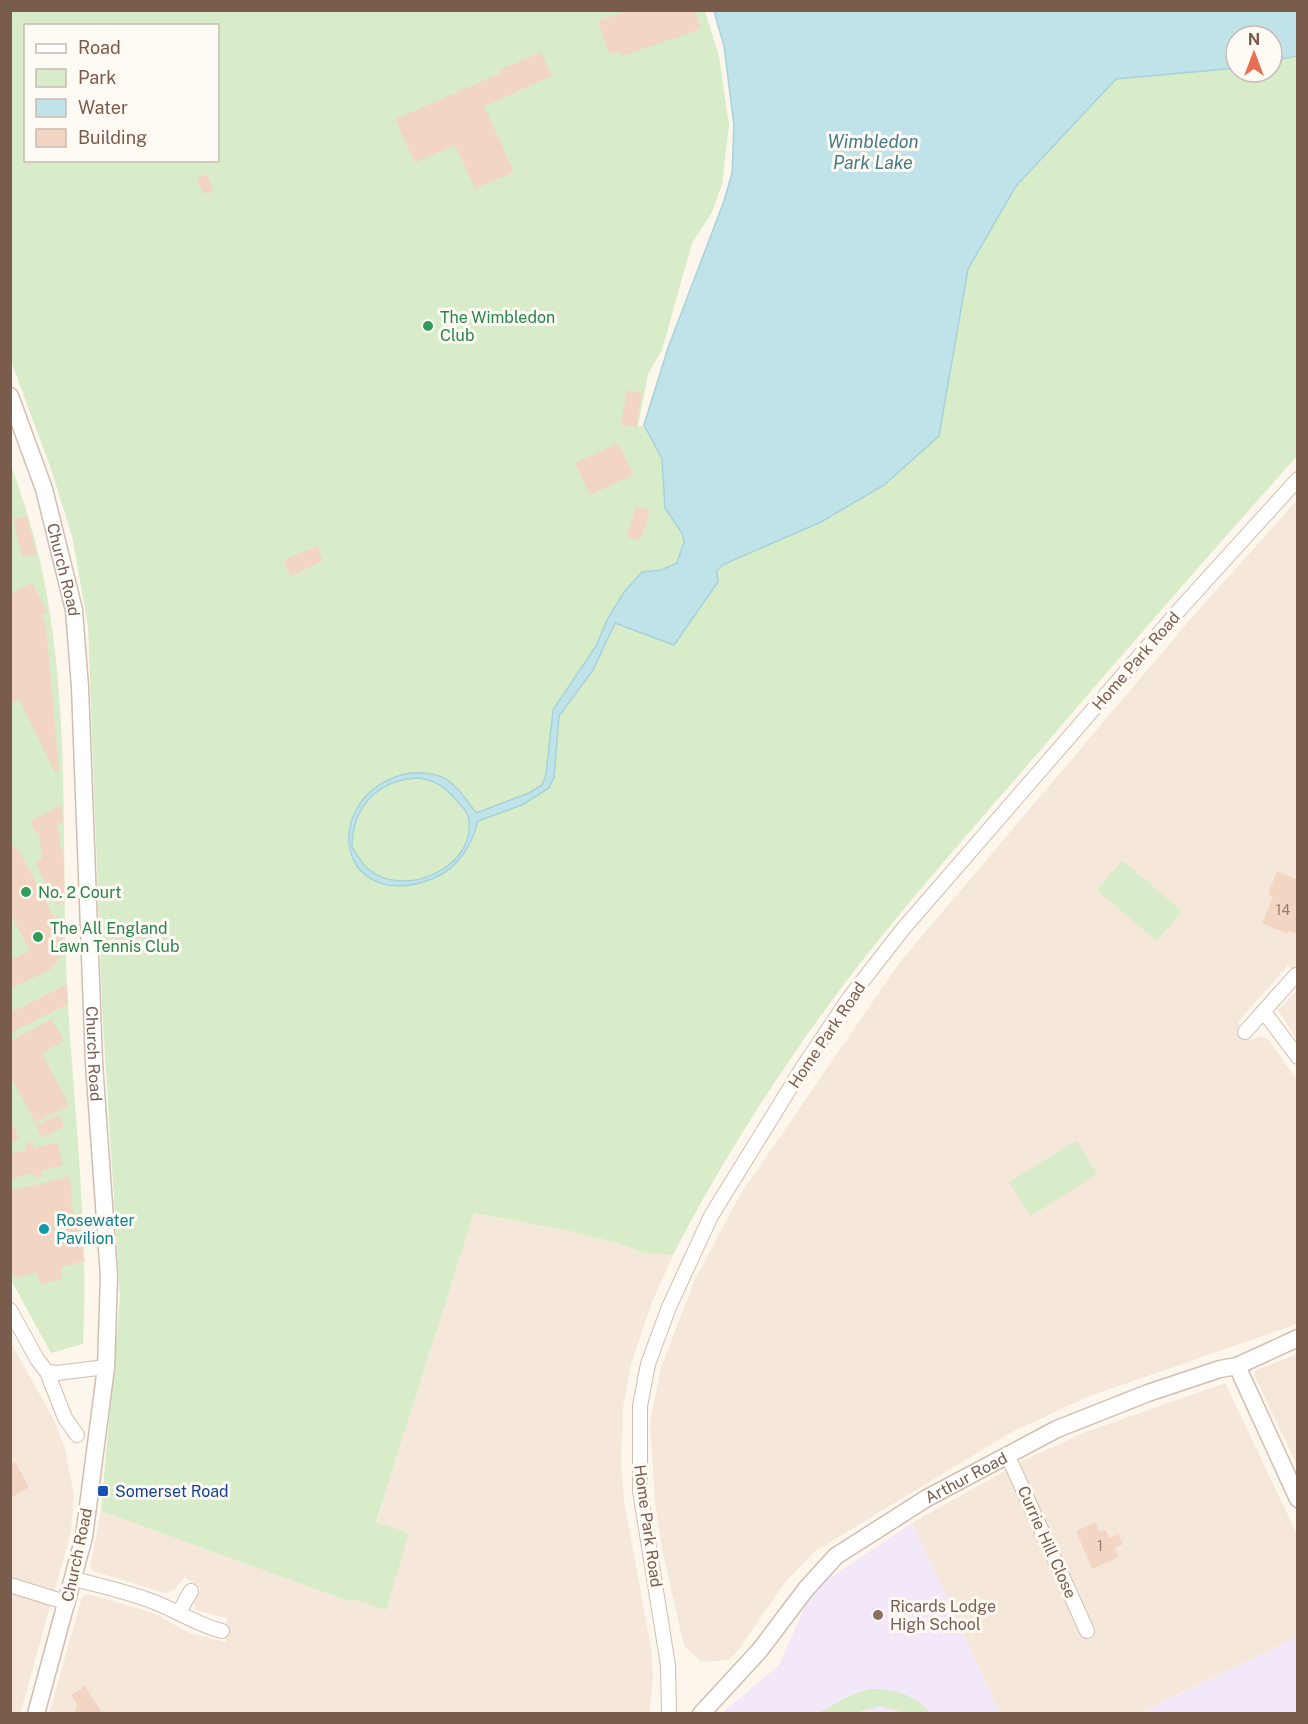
<svg xmlns="http://www.w3.org/2000/svg" width="1308" height="1724" viewBox="0 0 1308 1724" font-family="'Public Sans',sans-serif">
  <style>
    .residential { fill: #f5e8da }
    .education { fill: #f3e8fa }
    .green { fill: #d8ecc9; fill-rule: evenodd }
    .water { fill: #bfe3e8; stroke: #a5d3da; stroke-width: 1.5; fill-rule: evenodd }
    .building { fill: #f3d5c3 }
    .lines { fill: none; stroke-linecap: round; stroke-linejoin: round }
    .minor-casing { stroke: #d1beb0; stroke-width: 16 }
    .tertiary-casing { stroke: #d1beb0; stroke-width: 19 }
    .minor { stroke: #fff; stroke-width: 14 }
    .tertiary { stroke: #fff; stroke-width: 16 }
    .leisure-dot { fill: #2e9e5b; stroke: #fffaf3; stroke-width: 2 }
    .culture-dot { fill: #0f9aa8; stroke: #fffaf3; stroke-width: 2 }
    .transit-dot { fill: #1a4fb4; stroke: #fffaf3; stroke-width: 2 }
    .education-dot { fill: #8d6e63; stroke: #fffaf3; stroke-width: 2 }
    .labels { text-anchor: middle; dominant-baseline: central; stroke-width: 6; stroke-linejoin: round; paint-order: stroke }
    .number-label { font-size: 14px; fill: #987a6a }
    .leisure-label { font-size: 16px; fill: #27864d; stroke: #fffaf3; text-anchor: start }
    .street-label { font-size: 16px; fill: #7a5c4d; stroke: #fffaf3 }
    .culture-label { font-size: 16px; fill: #0d838f; stroke: #fffaf3; text-anchor: start }
    .transit-label { font-size: 16px; fill: #164399; stroke: #fffaf3; text-anchor: start }
    .education-label { font-size: 16px; fill: #785e54; stroke: #fffaf3; text-anchor: start }
    .water-label { font-size: 18px; font-style: italic; fill: #437c86; stroke: #fffaf3 }
  </style>
  <rect width="100%" height="100%" fill="#fdf6ec"/>
  <path class="residential" d="M1297 500V975L1288 965 1238 1022 1250 1040 1261 1036 1268 1039 1297 1080V1324L1087 1397 1010 1433 814 1552 785 1582 737 1652 728 1660 701 1662 684 1646 662 1549 655 1503 650 1423 661 1368 695 1279 740 1195 900 962 1194 615Z
    M1297 990V1040L1278 1010Z
    M474 1213 570 1231 618 1243 644 1253 673 1255 651 1305 631 1364 623 1408 621 1465 624 1500 652 1654 653 1679 649 1713 149 1714 141 1711 133 1714H49L82 1597 88 1594 154 1613 189 1633 226 1642 227 1618 195 1610 194 1603 201 1588 185 1577 174 1590 165 1593 93 1571 90 1567 101 1511 351 1602Z
    M10 1341 54 1420 65 1449 74 1495 71 1532 20 1714 10 1713Z
    M1297 1354V1465L1254 1375 1256 1370Z
    M1225 1383 1297 1534V1637L1140 1713H1000L912 1523 1024 1460 1086 1432Z"/>
  <path class="education" d="M912 1523 1000 1713 721 1714 779 1665 808 1600 819 1585Z
    M1297 1637V1713H1140L1176 1696Z"/>
  <path class="green" d="M11 11H705L719 56 729 125 722 185 712 212 692 243 662 350 648 374 639 421 638 427 644 425 662 459 665 508 682 533 684 542 677 563 661 570 642 572 608 620 674 645 722 565 821 522 884 485 938 436 968 269 1016 186 1116 79 1236 68V72H1272V61L1297 56V456C1205 559 1115 663 1025 768 967 835 908 902 854 971 786 1060 724 1156 673 1255L644 1253 618 1243 570 1231 474 1213 376 1522 409 1533 386 1610 352 1599 351 1602 101 1511 120 1297 102 1006 88 626 72 536 51 469 11 361ZM26 26H218V160H26Z
    M11 465C26 507 40 552 47 596 70 724 61 856 67 986 73 1105 89 1224 83 1344L51 1353 11 1280Z
    M1122 860 1182 911 1157 941 1097 890Z
    M1076 1141 1097 1174 1031 1216 1009 1182Z
    M869 1689C893 1689 914 1694 931 1713H904L881 1706 854 1713H818L851 1695Z"/>
  <path class="water" d="M714 11H1297V56L1272 61V36H1236V68L1116 79 1016 186 968 269 939 436 884 485 821 522 722 565 717 571 718 582 674 645 615 623 593 670 559 716 554 777 549 788 522 805 478 821C470 851 454 874 423 882 337 907 321 800 401 775 415 771 436 772 449 781 460 789 468 802 476 813L529 793 542 785 546 775 553 710 596 646 607 620 624 592 642 572 661 570 677 563 684 542 682 533 665 508 662 459 644 425 668 348 724 201 732 173 734 126 724 46ZM419 778C437 781 445 787 457 801 462 807 468 811 469 820 475 869 403 899 368 869 361 863 357 854 352 847 352 806 379 779 419 778Z"/>
  <path class="building" d="M629 10H694L701 29 621 56 619 51 609 54 598 21Z
    M541 52 552 76 484 106 514 172 475 189 455 145 415 163 395 119 501 73 499 70Z
    M207 174 214 190 204 195 196 179Z
    M627 390 642 393 636 428 621 425Z
    M618 443 633 475 590 495 575 463Z
    M636 506 650 510 640 541 627 537Z
    M27 516 36 554 22 557 13 519Z
    M317 546 323 561 290 576 284 560Z
    M32 583 47 612 41 615 46 626 59 770 55 772 19 699 10 704V691L14 689 10 683V594Z
    M62 805 63 821 57 824 60 836V850L63 849 65 901 57 905 35 862 42 859 39 833 37 834 30 821Z
    M10 843 20 852 62 932 63 946 59 959 50 970 10 989V960L30 951 10 912Z
    M1277 871 1298 880V934L1289 931 1288 934 1262 923 1273 897 1268 894Z
    M67 984 68 1004 10 1033V1013Z
    M52 1019 64 1041 42 1053 69 1105 35 1122 10 1075V1041Z
    M58 1115 64 1127 42 1138 36 1126Z
    M10 1120 20 1139 10 1143Z
    M32 1142 35 1148 57 1142 63 1165 41 1171V1176L36 1178 32 1173 10 1179V1154L26 1150 27 1143Z
    M69 1177 73 1196 70 1197 85 1261 61 1267 62 1279 40 1284 37 1273 14 1278 10 1263V1191Z
    M15 1462 29 1487 10 1498V1464Z
    M1095 1522 1100 1532 1106 1530 1110 1538 1118 1534 1123 1544 1115 1548 1119 1557 1092 1569 1076 1531Z
    M85 1686 103 1714H75L77 1704 71 1695Z"/>
  <g class="lines">
    <g class="minor-casing">
      <path id="minor" d="M1264 1012 1298 1057
        M1245 1032 1296 975
        M10 1310 37 1359 47 1372 57 1373 106 1367
        M47 1372 65 1418 77 1435
        M1007 1454 1087 1631
        M74 1579C101 1586 129 1592 154 1602 178 1611 197 1625 222 1631
        M10 1585 68 1603
        M179 1612 191 1591
        M669 1714 668 1665 640 1491V1406L648 1364 669 1307 711 1216 803 1067 850 997 903 929 1181 608 1298 479"/>
    </g>
    <g class="tertiary-casing">
      <g id="tertiary">
        <path id="s1" d="M10 396 44 489 74 610 80 687 94 1063 109 1276 106 1367 84 1537 36 1714"/>
        <path d="M1237 1366 1298 1499"/>
        <path id="s2" d="M701 1714 760 1650 806 1589 836 1556 927 1498 1057 1429 1148 1393 1220 1369 1237 1366 1298 1338"/>
      </g>
    </g>
    <use href="#minor" class="minor"/>
    <use href="#tertiary" class="tertiary"/>
  </g>
  <g class="leisure-dot">
    <circle cx="428" cy="326" r="6"/>
    <circle cx="26" cy="892" r="6"/>
    <circle cx="38" cy="937" r="6"/>
  </g>
  <circle class="culture-dot" cx="44" cy="1229" r="6"/>
  <rect class="transit-dot" x="97" y="1485" width="12" height="12" rx="3"/>
  <circle class="education-dot" cx="878" cy="1615" r="6"/>
  <g class="labels">
    <g class="number-label">
      <text x="1283" y="910">14</text>
      <text x="1100" y="1546">1</text>
    </g>
    <g class="leisure-label">
      <text x="440" y="317">The Wimbledon<tspan x="440" dy="18">Club</tspan></text>
      <text x="38" y="892">No. 2 Court</text>
      <text x="50" y="928">The All England<tspan x="50" dy="18">Lawn Tennis Club</tspan></text>
    </g>
    <g class="street-label">
      <text stroke="none"><textPath href="#s1" startOffset="182">Church Road</textPath></text>
      <text transform="translate(1136 661) rotate(-49)">Home Park Road</text>
      <text transform="translate(827 1035) rotate(-56)">Home Park Road</text>
      <text stroke="none"><textPath href="#s1" startOffset="668">Church Road</textPath></text>
      <text stroke="none"><textPath href="#s2" startOffset="360">Arthur Road</textPath></text>
      <text transform="translate(648 1526) rotate(82)">Home Park Road</text>
      <text transform="translate(1047 1542) rotate(66)">Currie Hill Close</text>
      <text transform="translate(77 1555) rotate(-78)">Church Road</text>
    </g>
    <g class="culture-label">
      <text x="56" y="1220">Rosewater<tspan x="56" dy="18">Pavilion</tspan></text>
    </g>
    <g class="transit-label">
      <text x="115" y="1491">Somerset Road</text>
    </g>
    <g class="education-label">
      <text x="890" y="1606">Ricards Lodge<tspan x="890" dy="18">High School</tspan></text>
    </g>
    <g class="water-label">
      <text x="873" y="141">Wimbledon<tspan x="873" dy="21">Park Lake</tspan></text>
    </g>
  </g>
  <rect width="1308" height="1724" fill="none" stroke="#7a5c4d" stroke-width="24"/>
  <rect x="24" y="24" width="195" height="138" fill="#fffaf3" stroke="#cabbb1" stroke-width="1.5"/>
  <rect x="36" y="44" width="30" height="9" fill="#ffffff" stroke="#cabbb1" stroke-width="1.5"/>
  <text x="78" y="54" font-size="18" fill="#7a5c4d">Road</text>
  <rect x="36" y="69" width="30" height="18" fill="#d8ecc9" stroke="#cabbb1" stroke-width="1.5"/>
  <text x="78" y="84" font-size="18" fill="#7a5c4d">Park</text>
  <rect x="36" y="99" width="30" height="18" fill="#bfe3e8" stroke="#cabbb1" stroke-width="1.5"/>
  <text x="78" y="114" font-size="18" fill="#7a5c4d">Water</text>
  <rect x="36" y="129" width="30" height="18" fill="#f3d5c3" stroke="#cabbb1" stroke-width="1.5"/>
  <text x="78" y="144" font-size="18" fill="#7a5c4d">Building</text>
  <g transform="translate(1254 54)"><circle r="28" fill="#fffaf3" stroke="#cabbb1" stroke-width="1.5"/>
  <path d="M0-4.5L10 22L0 15L-10 22Z" fill="#e76f51"/>
  <text y="-9" font-size="16" font-weight="bold" text-anchor="middle" fill="#7a5c4d">N</text>
  </g>
</svg>
